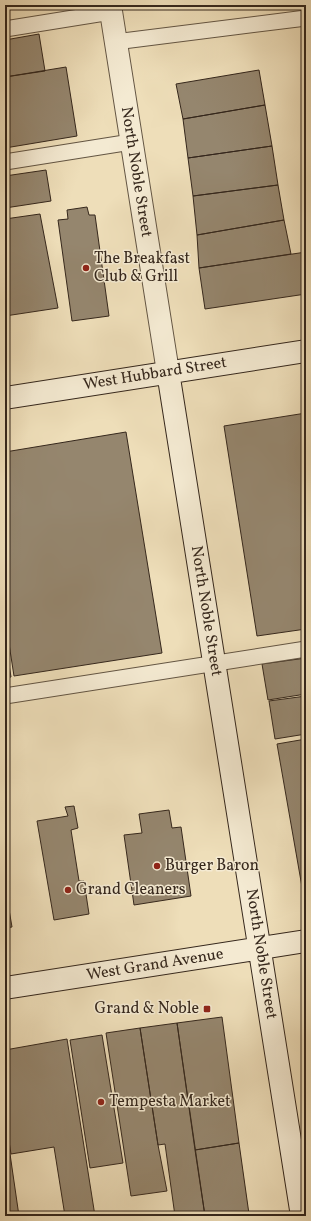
<svg xmlns="http://www.w3.org/2000/svg" width="311" height="1221" viewBox="0 0 311 1221" font-family="Vollkorn,serif">
  <style>
    .building { fill: #95866e; stroke: #35271c }
    .lines { fill: none; stroke-linecap: round; stroke-linejoin: round }
    .lane-casing { stroke: #635543; stroke-width: 17 }
    .street-casing { stroke: #635543; stroke-width: 24 }
    .secondary-casing { stroke: #35271c; stroke-width: 24 }
    .lane { stroke: #f4ead2; stroke-width: 15 }
    .street { stroke: #f4ead2; stroke-width: 22 }
    .secondary { stroke: #f4ead2; stroke-width: 22 }
    .poi-dot { fill: #8f2418; stroke: #f4ead2; stroke-width: 1.5 }
    .labels { text-anchor: middle; dominant-baseline: central; stroke-width: 3; stroke-linejoin: round; paint-order: stroke }
    .street-label { font-size: 16px; fill: #35271c; stroke: #f4ead2 }
    .poi-label { font-size: 16px; fill: #35271c; stroke: #f4ead2; text-anchor: start }
  </style>
  <rect width="100%" height="100%" fill="#eedeb9"/>
  <filter id="stains"><feTurbulence type="fractalNoise" baseFrequency=".005" numOctaves="4"/><feColorMatrix values="0 0 0 0 .2 0 0 0 0 .09 0 0 0 0 .02 0 0 0 .5 -.17"/></filter>
  <radialGradient id="worn" r=".72"><stop offset=".6" stop-color="#630" stop-opacity="0"/><stop offset="1" stop-color="#630" stop-opacity=".3"/></radialGradient>
  <path class="building" d="M39 34 45 71 5 77V40Z
    M66 67 77 136 5 148V77Z
    M259 70 265 105 183 119 176 84Z
    M265 105 272 146 188 158 183 119Z
    M272 146 278 185 193 196 188 158Z
    M46 170 51 201 5 208V176Z
    M278 185 284 220 197 235 193 196Z
    M87 207 89 215H95L109 316 72 321 58 220 68 219 67 210Z
    M40 214 58 308 5 316V219Z
    M284 220 291 254 199 268 197 235Z
    M306 252V294L205 309 199 268Z
    M306 413V629L257 636 224 426Z
    M126 432 162 653 14 676 5 618V452Z
    M5 640 11 677 5 678Z
    M306 658V694L268 700 262 664Z
    M306 696V734L275 739 269 701Z
    M306 739V887H302L277 744Z
    M74 806 78 828 71 830 79 881H84L89 914 54 920 37 821 68 816 65 807Z
    M169 810 172 828 181 827 191 896 134 905 124 835 142 833 139 814Z
    M5 886 12 927 5 928Z
    M222 1017 239 1143 195 1150 177 1023Z
    M177 1023 205 1216H175L165 1144 158 1145 140 1028Z
    M140 1028 158 1145 167 1191 131 1196 106 1033Z
    M102 1035 123 1163 90 1168 70 1040Z
    M67 1039 95 1216H65L54 1147 11 1154 5 1116V1050Z
    M5 1127 9 1147 19 1216H5Z
    M239 1143 249 1214 237 1216H205L195 1150Z"/>
  <g class="lines">
    <g class="lane-casing">
      <path id="lane" d="M5 29 111 12
        M115 42 306 18
        M5 162 131 142
        M5 696 306 649"/>
    </g>
    <g class="street-casing">
      <path id="street" d="M110 5 168 372"/>
    </g>
    <g class="secondary-casing">
      <path id="secondary" d="M168 372 302 1216
        M5 398 306 351
        M5 988 306 941"/>
    </g>
    <use href="#lane" class="lane"/>
    <use href="#street" class="street"/>
    <use href="#secondary" class="secondary"/>
  </g>
  <g class="poi-dot">
    <circle cx="86" cy="268" r="4"/>
    <circle cx="157" cy="866" r="4"/>
    <circle cx="68" cy="890" r="4"/>
    <rect x="203" y="1005" width="8" height="8" rx="2"/>
    <circle cx="101" cy="1102" r="4"/>
  </g>
  <g class="labels">
    <g class="street-label">
      <text transform="translate(136 172) rotate(81)">North Noble Street</text>
      <text transform="translate(155 374) rotate(-9)">West Hubbard Street</text>
      <text transform="translate(206 611) rotate(81)">North Noble Street</text>
      <text transform="translate(261 954) rotate(81)">North Noble Street</text>
      <text transform="translate(155 965) rotate(-9)">West Grand Avenue</text>
    </g>
    <g class="poi-label">
      <text x="94" y="259">The Breakfast<tspan x="94" dy="18">Club &amp; Grill</tspan></text>
      <text x="165" y="866">Burger Baron</text>
      <text x="76" y="890">Grand Cleaners</text>
      <text x="199" y="1009" text-anchor="end">Grand &amp; Noble</text>
      <text x="109" y="1102">Tempesta Market</text>
    </g>
  </g>
  <rect width="311" height="1221" fill="none" stroke="#eedeb9" stroke-width="20"/>
  <rect x="6" y="6" width="299" height="1209" fill="none" stroke="#35271c" stroke-width="2"/>
  <rect x="10" y="10" width="291" height="1201" fill="none" stroke="#35271c"/>
  <rect width="100%" height="100%" filter="url(#stains)"/>
  <rect width="100%" height="100%" fill="url(#worn)"/>
</svg>
